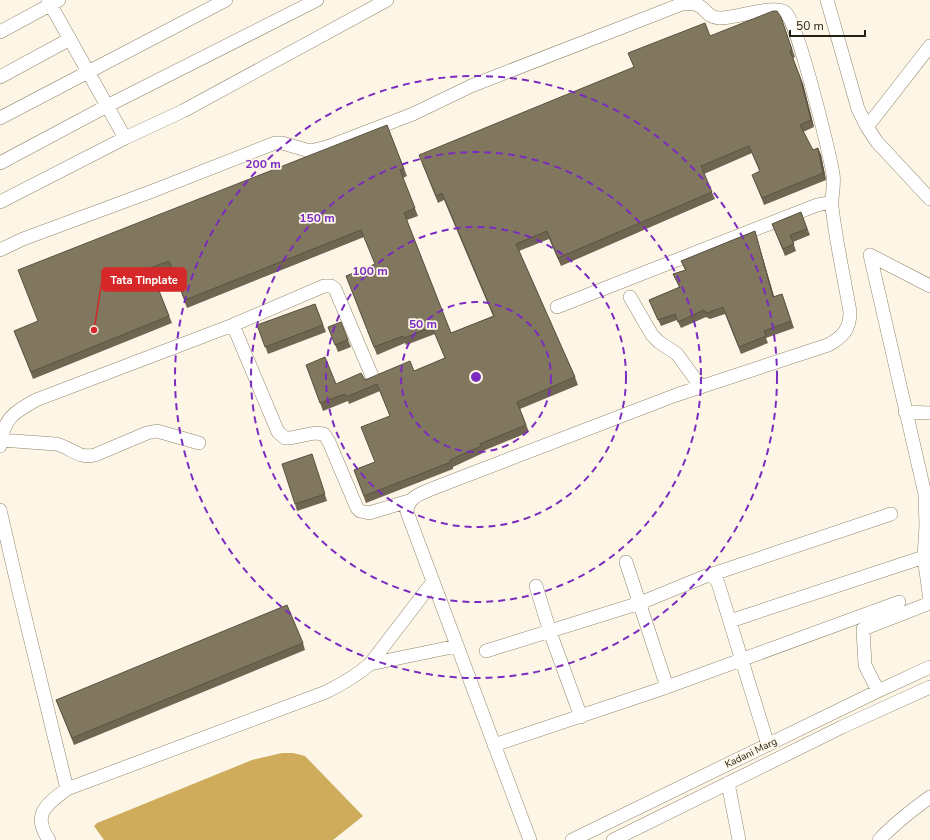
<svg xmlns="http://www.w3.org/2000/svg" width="930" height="840" viewBox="0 0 930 840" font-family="'Nunito Sans',sans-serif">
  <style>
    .water { fill: #ceac5c }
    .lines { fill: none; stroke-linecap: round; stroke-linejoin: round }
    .minor-casing { stroke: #91866e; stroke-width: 14 }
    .minor { stroke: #fff; stroke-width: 13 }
    .wall { fill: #6f6551 }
    .shaded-wall { fill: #5a5342 }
    .building { fill: #81765e; stroke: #5a5342 }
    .ring { fill: none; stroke: #7b2cbf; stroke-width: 2; stroke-dasharray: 7 5 }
    .labels { text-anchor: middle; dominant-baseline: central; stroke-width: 3.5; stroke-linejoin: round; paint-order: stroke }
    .street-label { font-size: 10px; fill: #242016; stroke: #fdf6e6 }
    .centre { fill: #7b2cbf; stroke: #fdf6e6; stroke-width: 2 }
    .ring-label { font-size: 12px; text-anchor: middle; font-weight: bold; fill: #7b2cbf; stroke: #fdf6e6; stroke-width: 3.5; stroke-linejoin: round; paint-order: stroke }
    .leader { fill: none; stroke: #d62828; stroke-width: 1.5 }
    .callout-dot { fill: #d62828; stroke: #fdf6e6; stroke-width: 1.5 }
    .callout { fill: #d62828; stroke: #d62828; stroke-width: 1.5 }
    .callout-label { font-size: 11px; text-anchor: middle; font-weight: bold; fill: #fff }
  </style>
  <rect width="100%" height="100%" fill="#fdf6e6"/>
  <path class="water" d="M282 753H293L305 756 363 816 333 840H104L94 826 97 823 112 817 252 760Z"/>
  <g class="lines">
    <g class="minor-casing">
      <path id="minor" d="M48 0 125 138
        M827 0 858 109 867 127 877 142 930 199
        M0 32 59 0
        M0 77 70 39
        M0 118 226 0
        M867 127 930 46
        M0 163 107 106 317 0
        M0 202 125 138 183 111 387 0
        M0 250 23 239 150 192 275 143H282L310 151 327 147 413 114 471 86 682 4C707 0 702 17 719 18 735 19 772 4 785 12 798 22 829 152 833 174 835 185 831 196 832 207 836 242 844 277 850 312 850 329 843 337 828 345L676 395 434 488C422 493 407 497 407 512L530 840
        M870 255 925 494 926 526 924 557 930 600
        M870 255 930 286
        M630 297 652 335 659 342 677 354 701 387
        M557 307 817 205 832 202
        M233 325 278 432 285 438H290L315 433 324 434 329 442 357 508 360 511 369 513 409 501
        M905 412 930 413
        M1 440 56 444C73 448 77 459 95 455L147 433 157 431 199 443
        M0 446C4 418 13 413 36 400L233 325 324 286H331L335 289 372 376
        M0 510 19 592 67 789
        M626 562 667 687
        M710 575 891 514
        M536 586 550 632 581 717
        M730 621 924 557
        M486 651 640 603 706 576C712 575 715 578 718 583L768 745
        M370 664 457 646
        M878 691 865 665 863 629 930 603
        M494 745 667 687 899 602
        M728 783 739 840
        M49 840C31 814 47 804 67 789L326 692C342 684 356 676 370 664L432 583
        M572 840 878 691 930 667
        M613 840 842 727 930 687
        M879 840C895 823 912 810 930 797"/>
    </g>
    <use href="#minor" class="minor"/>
  </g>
  <path class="wall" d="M781 17 795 57 793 58 803 84 814 127 803 132 813 150 818 148 821 155 826 180 764 205 755 182 760 172 752 153 704 174 715 199 561 266 549 239 519 251 575 377 578 385 520 409 529 432 483 451V453L453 467V469L366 503 354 470 375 462 390 416 380 391 349 404 348 401 323 411 306 365 336 384 414 371 445 358 435 334 406 345 405 343 377 355 346 276 375 264 364 237 187 308 172 268 153 276 172 323 33 379 17 338 38 321 387 125 407 176 403 178 418 216 407 220 451 333 493 316 444 200 438 203 422 163 710 36Z
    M801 212 810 235 793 242 796 251 785 256 772 224Z
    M755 231 774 297 782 294 794 328 766 338 768 343 741 354 725 314 710 319 706 317 681 328 677 320 661 326 649 300 679 287 673 274 685 270 681 261Z
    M315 304 326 332 268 354 257 325Z
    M328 327 348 340 351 347 338 352Z
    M314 461 327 501 297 511 295 504Z
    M303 643 305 650 74 745 59 707Z"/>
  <path class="shaded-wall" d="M800 77 803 84 814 127 811 120Z
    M818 148 821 155 826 180 823 173Z
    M755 231 757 238 776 303 773 297Z"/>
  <path class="building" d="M773 11H777L781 17 792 50 790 51 800 77 811 120 800 125 813 150 818 148 823 173 762 198 752 175 760 171 749 146 701 166 712 192 558 258 547 231 516 244 575 377 517 402 526 425 480 444 481 446 450 460 451 462 364 496 354 470 375 462 361 427 390 416 377 384 346 397 345 394 320 403 306 365 325 357 336 384 361 373 365 380 410 361 414 371 445 358 432 327 404 338 403 336 374 347 346 276 375 264 361 230 185 300 169 261 150 268 169 316 31 372 14 331 38 321 18 270 387 125 404 169 400 170 415 208 404 213 451 333 494 316 442 193 436 196 419 155 634 67 628 53 705 23 710 36Z
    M801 212 807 229 790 235 794 244 783 249 772 224Z
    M755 231 773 297 782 294 791 321 764 331 766 336 739 347 723 307 707 313 704 310 678 322 675 314 658 320 649 300 680 287 673 274 686 270 681 261Z
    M315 304 323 325 265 347 257 325Z
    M341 322 348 340 335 345 328 327Z
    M312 454 325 494 295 504 282 464Z
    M287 605 303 643 72 738 56 700Z"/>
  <g class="ring">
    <circle cx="476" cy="377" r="75"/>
    <circle cx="476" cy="377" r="150"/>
    <circle cx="476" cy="377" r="225"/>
    <circle cx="476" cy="377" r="301"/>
  </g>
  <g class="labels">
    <g class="street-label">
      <text transform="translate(751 753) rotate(-26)">Kadani Marg</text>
    </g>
  </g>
  <circle cx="476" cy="377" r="6" class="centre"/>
  <g class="ring-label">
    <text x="263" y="168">200 m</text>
    <text x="317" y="222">150 m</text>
    <text x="370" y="275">100 m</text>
    <text x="423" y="328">50 m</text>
  </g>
  <path class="leader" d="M94 330L102 280"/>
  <circle class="callout-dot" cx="94" cy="330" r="4"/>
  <rect class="callout" x="102" y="268" width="84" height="23" rx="4"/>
  <g class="callout-label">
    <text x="144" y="284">Tata Tinplate</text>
  </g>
  <path d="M790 30v6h75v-6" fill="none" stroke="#242016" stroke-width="2"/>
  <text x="796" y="30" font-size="12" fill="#242016" stroke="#fdf6e6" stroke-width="3" paint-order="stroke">50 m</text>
</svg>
